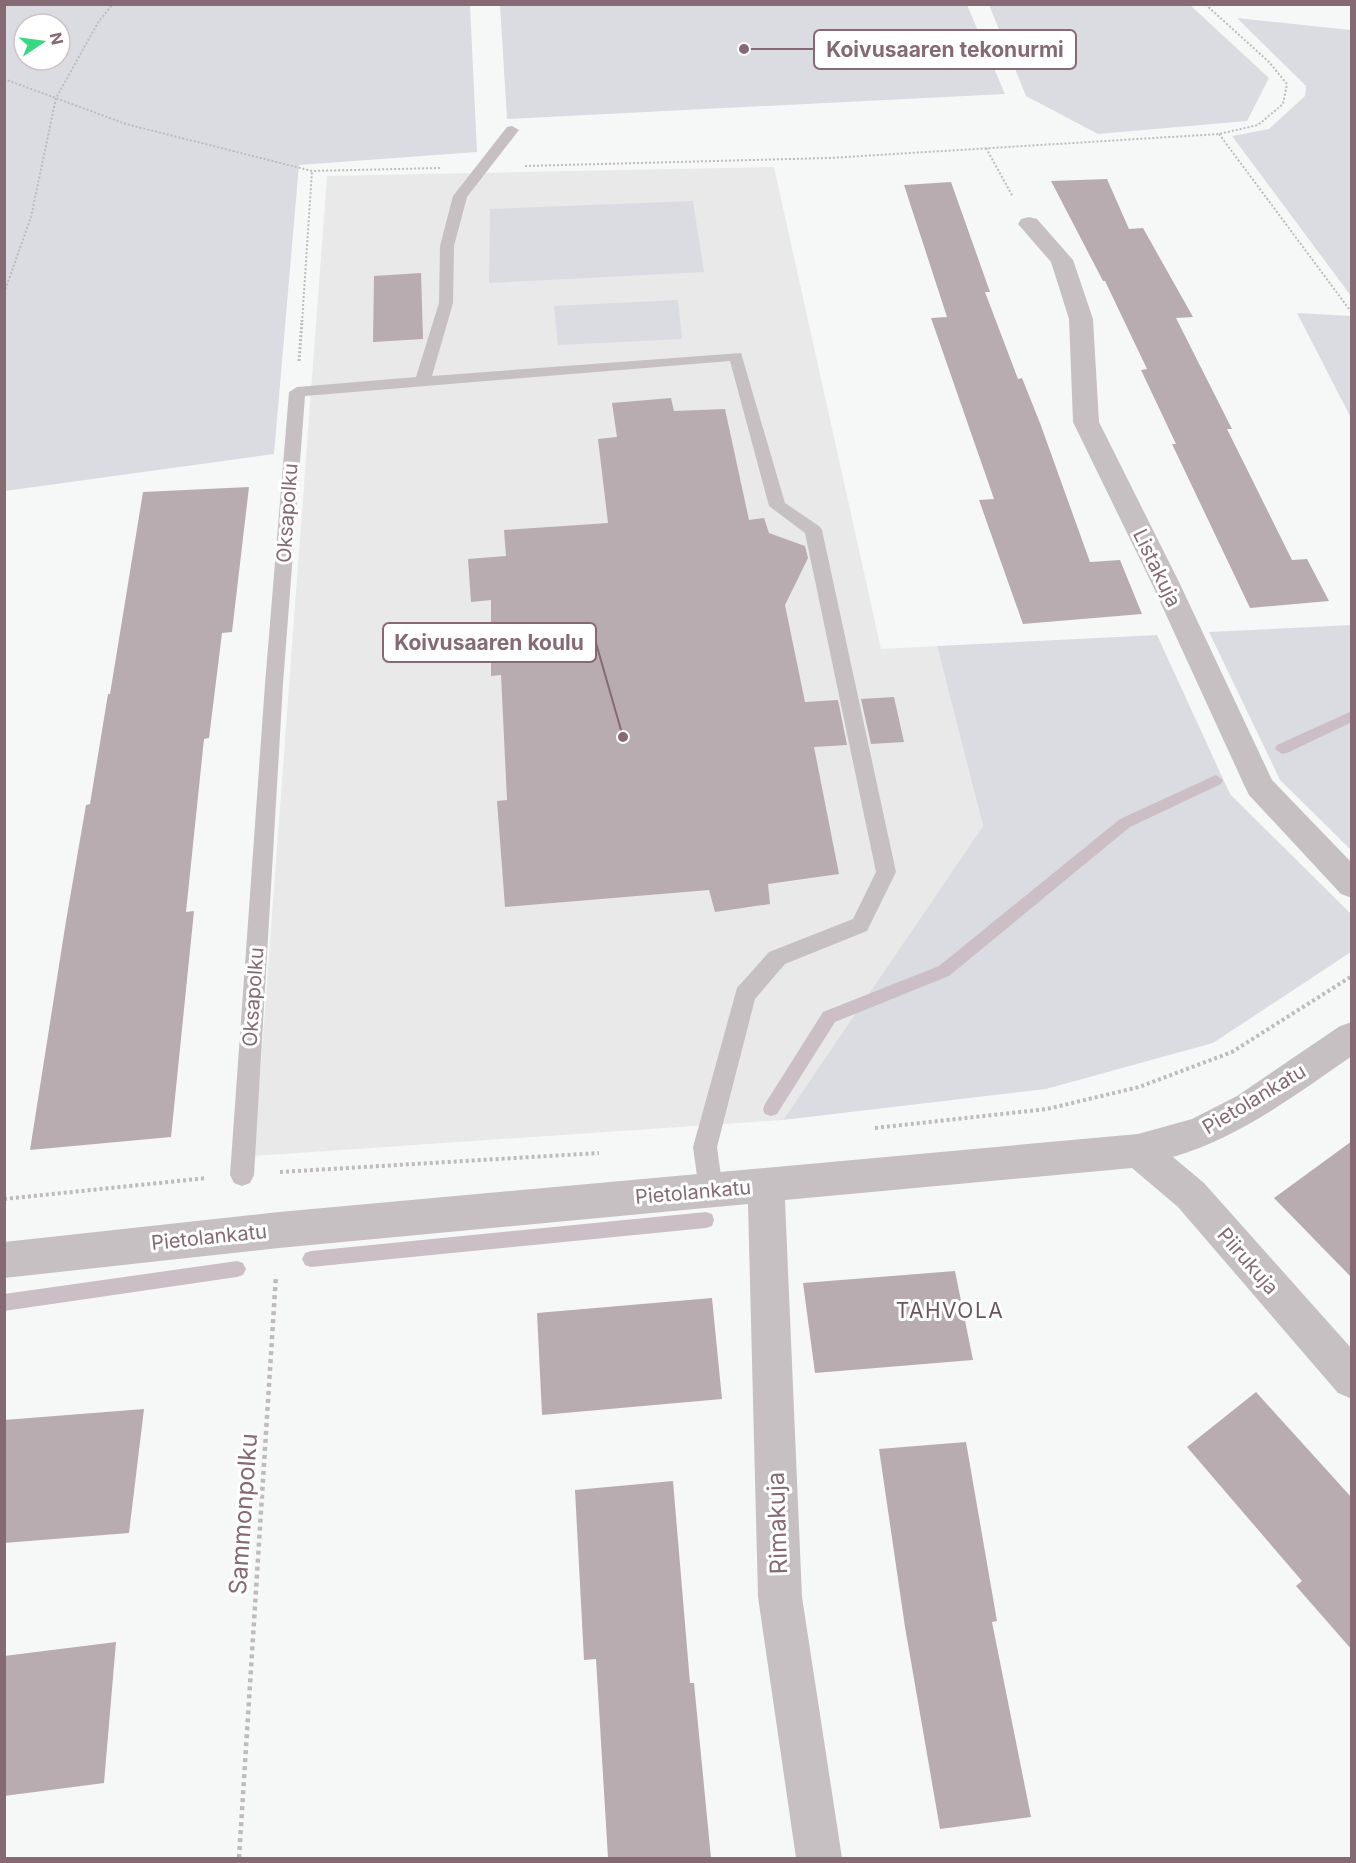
<svg xmlns="http://www.w3.org/2000/svg" width="1356" height="1863" viewBox="0 0 1356 1863" font-family="Inter,sans-serif">
  <style>
    .built { fill: #e9e9e9 }
    .green { fill: #dbdce2; fill-rule: evenodd }
    .lines { fill: none; stroke-linecap: round; stroke-linejoin: round }
    .stream { fill: #ccbec5; fill-rule: evenodd }
    .building { fill: #b8acb0 }
    .path-far3 { stroke: #bfbabc; stroke-width: 2; stroke-dasharray: 2 2; stroke-linecap: butt }
    .path-far2 { stroke: #bfbabc; stroke-width: 3; stroke-dasharray: 2 2; stroke-linecap: butt }
    .path-far1 { stroke: #bfbabc; stroke-width: 4; stroke-dasharray: 3 3; stroke-linecap: butt }
    .path { stroke: #bfbabc; stroke-width: 4.5; stroke-dasharray: 4 4; stroke-linecap: butt }
    .lane { fill: #c7c0c2; fill-rule: evenodd }
    .street { fill: #c7c0c2; fill-rule: evenodd }
    .labels { text-anchor: middle; dominant-baseline: central; stroke-width: 6; stroke-linejoin: round; paint-order: stroke }
    .street-label { font-size: 20px; fill: #856a73; stroke: #fff }
    .neighbourhood-label { font-size: 21px; letter-spacing: 1.5px; fill: #6a575d; stroke: #fff }
    .near-street-label { font-size: 24px; fill: #856a73; stroke: #fff }
    .leader { fill: none; stroke: #856a73; stroke-width: 2 }
    .callout-dot { fill: #856a73; stroke: #fff; stroke-width: 2 }
    .callout { fill: #fff; stroke: #856a73; stroke-width: 2 }
    .callout-label { font-size: 21px; text-anchor: middle; font-weight: bold; fill: #856a73 }
  </style>
  <rect width="100%" height="100%" fill="#f6f8f8"/>
  <path class="built" d="M774 167 881 649 937 646 983 826 783 1120 254 1156 327 176Z"/>
  <path class="green" d="M4 5H470L477 152 299 165 274 454 5 491ZM24 24H60V60H24Z
    M500 5H967L1005 94 507 119Z
    M989 5H1190L1269 78 1247 121 1098 134 1026 96Z
    M1237 18 1351 30V296L1232 136 1269 129 1305 96 1306 86Z
    M693 201 704 272 489 283 490 209Z
    M678 300 682 339 558 345 554 306Z
    M1297 313 1351 316V418Z
    M1351 625H1352L1351 850 1280 780 1209 632Z
    M1157 635 1230 794 1351 914V952L1213 1043 1046 1089 783 1120 983 826 937 646Z"/>
  <g class="lines">
    <path class="stream" d="M1352 711V722L1287 753 1282 754 1275 749 1277 745Z
      M1216 775 1223 780 1221 784 1130 827 949 976 835 1022 777 1114 771 1116 765 1114 763 1109 765 1104 823 1012 939 966 1120 819Z
      M706 1212 712 1214 714 1220 712 1226 706 1228 311 1267 305 1265 302 1259 305 1253 311 1251Z
      M237 1261 243 1263 246 1269 243 1275 237 1277 4 1311V1294Z"/>
  </g>
  <path class="building" d="M1107 179 1129 229 1143 228 1193 317 1176 318 1232 429H1227L1292 560 1307 559 1329 601 1250 608 1172 444H1176L1141 370 1147 369 1105 281H1103L1051 181Z
    M951 182 990 292H985L1018 379 1022 378 1040 423 1090 562 1120 560 1142 614 1023 624 979 500 994 499 931 318 947 317 904 185Z
    M421 273 423 339 373 342 374 276Z
    M671 398 674 411 725 409 749 520 764 518 769 533 805 546 808 558 785 605 805 702 838 700 847 745 814 747 839 874 768 884 770 904 715 912 709 890 505 907 497 801 507 800 501 675 491 676V600L471 602 468 559 506 556 504 530 608 523 598 439 617 437 612 403Z
    M249 487 232 632 222 633 209 738 204 739 186 912 194 911 171 1137 30 1150 66 921 86 805 90 804 108 694H110L143 492Z
    M894 697 904 742 871 744 861 699Z
    M1352 1141V1278L1274 1198Z
    M955 1271 973 1360 815 1373 803 1283Z
    M712 1298 722 1399 542 1415 537 1313Z
    M1256 1392 1352 1498V1650L1296 1586 1302 1581 1187 1447Z
    M144 1409 129 1533 4 1543V1420Z
    M966 1442 997 1621 992 1622 1031 1817 940 1829 905 1627 879 1449Z
    M673 1481 690 1683H694L711 1858H608L596 1659 584 1660 575 1490Z
    M116 1642 104 1783 4 1796V1656Z"/>
  <g class="lines">
    <path class="path-far3" d="M4 79 126 124 312 171 440 168
      M1219 134 1352 313
      M986 148 1013 197
      M525 166 829 158 1219 134 1258 125 1283 104 1287 84 1269 62 1205 4
      M4 293 31 217 56 98 99 21 113 4
      M302 322 312 171"/>
    <path class="path-far2" d="M299 361 302 320"/>
    <path class="path-far1" d="M875 1128 1047 1109 1139 1087 1232 1052 1352 976
      M280 1172 599 1153
      M4 1199 207 1178"/>
    <path class="path" d="M239 1858 276 1275"/>
    <path class="lane" d="M512 126 519 130 467 197 454 246 453 303 432 376 741 353 785 503 819 526 822 530 896 872 867 931 785 964 755 999 717 1147 723 1190 719 1198 711 1201 703 1198 699 1190 693 1147 737 988 769 952 853 919 876 872 805 533 769 506 730 361 305 396 283 684 254 1175 250 1183 242 1186 234 1183 230 1175 265 684 289 392 297 387 416 377 439 303 440 246 453 196 507 127Z"/>
    <path class="street" d="M1029 217 1037 219 1073 260 1093 319 1099 422 1179 582 1272 780 1352 863V898L1341 894 1249 795 1245 787 1151 582 1073 422 1069 319 1051 262 1018 224 1021 219Z
      M1352 1022V1056C1294 1096 1240 1137 1173 1157L1204 1183 1352 1349V1399L1338 1393 1178 1207 1132 1168 785 1200 802 1597 842 1858H796L758 1597 748 1204 279 1248 4 1278V1242L279 1212 1138 1134 1192 1119 1237 1096 1340 1026Z"/>
  </g>
  <g class="labels">
    <g class="street-label">
      <text transform="translate(287 513) rotate(-86)">Oksapolku</text>
      <text transform="translate(1157 568) rotate(64)">Listakuja</text>
      <text transform="translate(253 997) rotate(-86)">Oksapolku</text>
      <text transform="translate(1254 1099) rotate(-31)">Pietolankatu</text>
      <text transform="translate(693 1192) rotate(-5)">Pietolankatu</text>
      <text transform="translate(209 1237) rotate(-6)">Pietolankatu</text>
      <text transform="translate(1248 1261) rotate(49)">Piirukuja</text>
    </g>
    <g class="neighbourhood-label">
      <text x="950" y="1310">TAHVOLA</text>
    </g>
    <g class="near-street-label">
      <text transform="translate(243 1514) rotate(-86)">Sammonpolku</text>
      <text transform="translate(777 1523) rotate(-92)">Rimakuja</text>
    </g>
  </g>
  <path class="leader" d="M744 49L814 49M623 737L596 643"/>
  <g class="callout-dot">
    <circle cx="744" cy="49" r="6"/>
    <circle cx="623" cy="737" r="6"/>
  </g>
  <g class="callout">
    <rect x="814" y="30" width="262" height="39" rx="6"/>
    <rect x="383" y="623" width="213" height="39" rx="6"/>
  </g>
  <g class="callout-label">
    <text x="945" y="57">Koivusaaren tekonurmi</text>
    <text x="489" y="650">Koivusaaren koulu</text>
  </g>
  <rect width="1356" height="1863" fill="none" stroke="#856a73" stroke-width="12"/>
  <g transform="translate(42 42) rotate(77)"><circle r="28" fill="#ffffff" stroke="#cec3c7" stroke-width="1.5"/>
  <path d="M0-4.5L10 22L0 15L-10 22Z" fill="#38d782"/>
  <text y="-9" font-size="16" font-weight="bold" text-anchor="middle" fill="#856a73">N</text>
  </g>
</svg>
